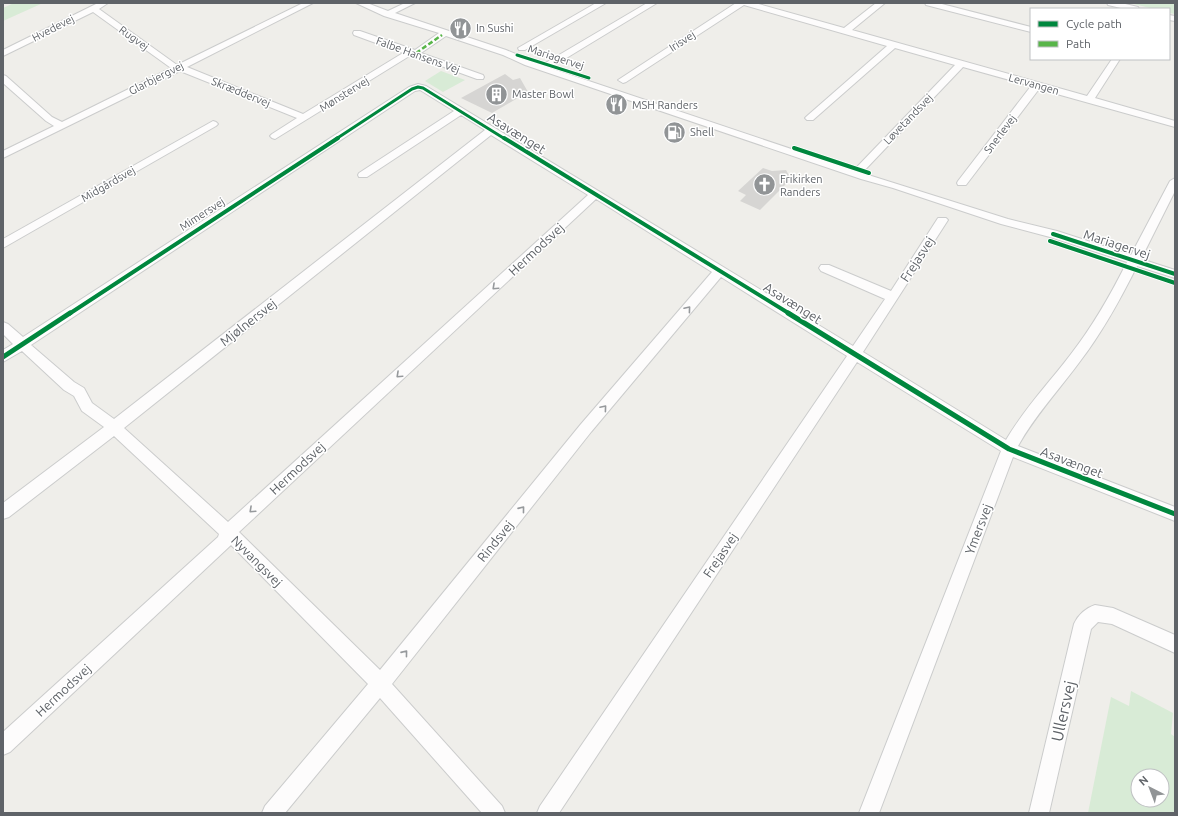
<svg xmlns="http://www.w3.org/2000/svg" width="1178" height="816" font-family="Ubuntu,sans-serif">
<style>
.green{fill:#d8ebd6;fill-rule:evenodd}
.building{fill:#d6d5d3}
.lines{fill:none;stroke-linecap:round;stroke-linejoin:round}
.minor-casing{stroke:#cbcccc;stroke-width:2}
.minor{fill:#fdfcfc;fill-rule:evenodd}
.quiet{stroke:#58b549;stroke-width:2.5;stroke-dasharray:5 2.5;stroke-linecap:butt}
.cycleway-far2-casing{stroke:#fff;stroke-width:4.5}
.cycleway-far1-casing{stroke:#fff;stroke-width:6}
.cycleway-casing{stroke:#fff;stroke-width:8}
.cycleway-far2{stroke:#00873e;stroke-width:3}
.cycleway-far1{stroke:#00873e;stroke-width:4}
.cycleway{stroke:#00873e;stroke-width:5}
.oneway{stroke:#96999c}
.labels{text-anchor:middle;stroke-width:3;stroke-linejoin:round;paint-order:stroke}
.far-street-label{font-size:11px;fill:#5f6368;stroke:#fff}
.far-poi-label{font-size:11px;fill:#5f6368;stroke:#fff;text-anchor:start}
.street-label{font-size:13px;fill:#5f6368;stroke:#fff}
.near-street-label{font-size:16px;fill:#5f6368;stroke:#fff}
</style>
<rect width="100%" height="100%" fill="#efeeea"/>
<g class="green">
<path d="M14,3H43L3,21V8Z"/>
<path d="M1130,3H1175V14L1169,13V9H1154Z"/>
<path d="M441,71L465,80L443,92L425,81Z"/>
<path d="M1131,691L1173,713L1171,734L1175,737V813H1088L1111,697L1129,706ZM1138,776H1162V800H1138Z"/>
</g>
<g class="building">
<path d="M505,74L513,80L520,78L528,92L492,113L461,98Z"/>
<path d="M763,168L772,171L786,170L791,179L760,210L740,201L746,195L738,191Z"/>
</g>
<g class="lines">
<defs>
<g id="minor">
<path d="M98,3H108L99,9L177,65L303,3H313L187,67L303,114L403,53L354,35L353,33L354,31H360L415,50L439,33L384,16L356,3H367L388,11L405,3H415L395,13L506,50L542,65L647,3H657L550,68L854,170L955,65L895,48L813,120H807L805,118L807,116L887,46L744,5L626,82L623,83L618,80L736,3H755L844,28L876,3H885L852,30L1087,96L1112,59H1120L1095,98L1175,121V127L1039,89L966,185H958L957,183L958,181L1031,86L963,67L862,173L1008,219L1057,231L1131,255L1170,181L1175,178V191L1141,259L1175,270V278L1137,266C1121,298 1103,331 1081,360C1060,389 1035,415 1018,446L1175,507V521L1013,457L879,813H859L1001,451L857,362L559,813H537L540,806L847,356L721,277L591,432L392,684L502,806L505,813H482L380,698L285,813H262L265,806L368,684L231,545L10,752L3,755V732L218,537L219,534L114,436L9,517L3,519V503L104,427L82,411L74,396L64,390L22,351L3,362V350L13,344L3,334V322L8,324L23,337L409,87L418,84L426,86L853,346L885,299L821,271L819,268L821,265H829L891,291L938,218H946L948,220L863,352L1006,440C1024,409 1049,383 1071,354C1093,326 1111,294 1127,262L1050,237L1001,224L893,188L861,179L525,65L503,55L446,36L421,53L483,75L484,77L483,79H477L411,55L275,139L272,138L270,136L272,134L297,118L180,71L3,158V151L54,126L46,121L3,83V75L6,76L52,117L62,122L171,68L93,12L3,56V50ZM420,90L454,111L359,173L358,175L359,177H367L461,115L485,130L114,419L92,403L84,388L74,382L31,345L415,91ZM491,135L588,195L228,522L124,428ZM596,199L712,272L581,424L380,670L239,532Z"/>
<path d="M596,3H606L525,50H519L518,48Z"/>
<path d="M925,3H938L1031,27V32L926,5Z"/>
<path d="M1107,3H1121L1138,7L1139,9H1125L1108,5Z"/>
<path d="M1169,15L1175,16V21L1169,20Z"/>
<path d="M213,121L216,122L218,124L216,126L3,248V239Z"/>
<path d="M1095,605L1113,608L1175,635V653L1112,624L1098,622L1091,629L1049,813H1029L1074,624C1078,615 1086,608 1095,605Z"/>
</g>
</defs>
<use href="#minor" class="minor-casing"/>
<use href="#minor" class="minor"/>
<path class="quiet" d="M416,53L442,35"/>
<defs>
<g id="cycleway-far2">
<path d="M517,55L589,78"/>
<path d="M336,139L412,89L418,87L423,88L505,139"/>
</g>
<g id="cycleway-far1">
<path d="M504,138L790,314"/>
<path d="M794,148L869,173"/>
<path d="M1053,234L1175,274"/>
<path d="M1050,241L1175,283"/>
<path d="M69,314L338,138"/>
</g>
<g id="cycleway">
<path d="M788,313L1009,449L1175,514"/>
<path d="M3,357L70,313"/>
</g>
</defs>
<use href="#cycleway-far2" class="cycleway-far2-casing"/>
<use href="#cycleway-far1" class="cycleway-far1-casing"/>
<use href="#cycleway" class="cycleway-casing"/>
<use href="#cycleway-far2" class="cycleway-far2"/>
<use href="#cycleway-far1" class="cycleway-far1"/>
<use href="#cycleway" class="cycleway"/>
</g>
<defs><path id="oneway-chevron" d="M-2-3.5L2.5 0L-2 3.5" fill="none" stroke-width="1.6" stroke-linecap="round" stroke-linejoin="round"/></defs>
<g class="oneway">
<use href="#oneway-chevron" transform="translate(495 287) rotate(137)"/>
<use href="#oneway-chevron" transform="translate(688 309) rotate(-50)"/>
<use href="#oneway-chevron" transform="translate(399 375) rotate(137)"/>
<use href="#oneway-chevron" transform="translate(604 408) rotate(-50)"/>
<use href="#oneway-chevron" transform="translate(522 509) rotate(-51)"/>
<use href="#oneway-chevron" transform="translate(252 510) rotate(137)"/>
<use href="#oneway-chevron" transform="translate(405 653) rotate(-51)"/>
</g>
<defs>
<symbol id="restaurant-disc" viewBox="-11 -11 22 22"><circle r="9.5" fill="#919496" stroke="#fff"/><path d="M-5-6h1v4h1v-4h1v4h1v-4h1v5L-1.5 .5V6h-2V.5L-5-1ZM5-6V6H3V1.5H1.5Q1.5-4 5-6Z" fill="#fff"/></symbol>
<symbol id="building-disc" viewBox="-11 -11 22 22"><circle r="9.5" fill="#919496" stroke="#fff"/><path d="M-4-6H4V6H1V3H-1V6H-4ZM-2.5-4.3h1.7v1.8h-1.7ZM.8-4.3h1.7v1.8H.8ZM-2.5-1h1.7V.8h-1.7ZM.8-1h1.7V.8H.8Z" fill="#fff"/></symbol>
<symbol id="fuel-disc" viewBox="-11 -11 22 22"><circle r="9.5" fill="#919496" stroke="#fff"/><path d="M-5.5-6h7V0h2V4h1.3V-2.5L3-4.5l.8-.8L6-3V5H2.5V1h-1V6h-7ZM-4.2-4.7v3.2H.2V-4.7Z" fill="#fff"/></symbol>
<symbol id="church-disc" viewBox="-11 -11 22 22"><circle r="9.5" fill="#919496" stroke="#fff"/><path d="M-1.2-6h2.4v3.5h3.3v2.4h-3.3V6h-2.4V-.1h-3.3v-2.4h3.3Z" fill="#fff"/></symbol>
</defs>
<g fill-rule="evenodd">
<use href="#restaurant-disc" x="448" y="16" width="25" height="25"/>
<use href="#building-disc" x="484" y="82" width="25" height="25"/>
<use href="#restaurant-disc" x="604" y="92" width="25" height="25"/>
<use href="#fuel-disc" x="662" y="120" width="25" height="25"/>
<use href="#church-disc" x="752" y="172" width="25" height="25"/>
</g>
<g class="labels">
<g class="far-street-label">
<text transform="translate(53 28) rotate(-27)" y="4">Hvedevej</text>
<text transform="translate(134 38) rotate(36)" y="4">Rugvej</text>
<text transform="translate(682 41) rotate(-33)" y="4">Irisvej</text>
<text transform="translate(418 55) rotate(20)" y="4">Falbe Hansens Vej</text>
<text transform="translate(556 57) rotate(18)" y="4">Mariagervej</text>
<text transform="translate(156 78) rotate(-27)" y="4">Glarbjergvej</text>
<text transform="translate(1034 84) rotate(16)" y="4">Lervangen</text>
<text transform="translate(241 92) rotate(22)" y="4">Skræddervej</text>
<text transform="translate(344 94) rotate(-32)" y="4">Mønstervej</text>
<text transform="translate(908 119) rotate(-46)" y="4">Løvetandsvej</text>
<text transform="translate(1000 134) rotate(-53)" y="4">Snerlevej</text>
<text transform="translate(108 184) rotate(-30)" y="4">Midgårdsvej</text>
<text transform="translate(202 214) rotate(-33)" y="4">Mimersvej</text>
</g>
<g class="far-poi-label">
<text x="476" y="32">In Sushi</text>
<text x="512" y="98">Master Bowl</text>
<text x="632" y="109">MSH Randers</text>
<text x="690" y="136">Shell</text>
<text x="780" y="183">Frikirken<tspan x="780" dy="13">Randers</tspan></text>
</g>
<g class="street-label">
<text transform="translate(517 133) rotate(32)" y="5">Asavænget</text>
<text transform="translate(1117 244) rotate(18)" y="5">Mariagervej</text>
<text transform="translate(536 249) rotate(-43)" y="5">Hermodsvej</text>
<text transform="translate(917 259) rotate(-57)" y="5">Frejasvej</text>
<text transform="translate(793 303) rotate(32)" y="5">Asavænget</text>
<text transform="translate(248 322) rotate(-38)" y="5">Mjølnersvej</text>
<text transform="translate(1072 462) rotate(21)" y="5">Asavænget</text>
<text transform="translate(297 468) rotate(-43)" y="5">Hermodsvej</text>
<text transform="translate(978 529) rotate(-69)" y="5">Ymersvej</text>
<text transform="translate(495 541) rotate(-51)" y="5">Rindsvej</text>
<text transform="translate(720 555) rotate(-56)" y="5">Frejasvej</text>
<text transform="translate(257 561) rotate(45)" y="5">Nyvangsvej</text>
<text transform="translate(63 690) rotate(-43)" y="5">Hermodsvej</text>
</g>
<g class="near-street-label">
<text transform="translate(1063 711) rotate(-77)" y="6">Ullersvej</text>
</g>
</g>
<rect width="1178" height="816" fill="none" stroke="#5f6368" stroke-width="8"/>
<rect x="1030" y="8" width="140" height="52" fill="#ffffff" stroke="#bfc1c3"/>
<rect x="1038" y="21" width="20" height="6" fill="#00873e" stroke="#bfc1c3"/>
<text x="1066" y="28" font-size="12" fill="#5f6368">Cycle path</text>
<rect x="1038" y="41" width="20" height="6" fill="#58b549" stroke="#bfc1c3"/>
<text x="1066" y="48" font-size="12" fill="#5f6368">Path</text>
<g transform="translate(1150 788) rotate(318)"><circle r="19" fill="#ffffff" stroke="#bfc1c3"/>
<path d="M0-3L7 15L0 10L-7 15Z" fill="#919496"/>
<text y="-6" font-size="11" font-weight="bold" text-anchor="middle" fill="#5f6368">N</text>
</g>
</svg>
